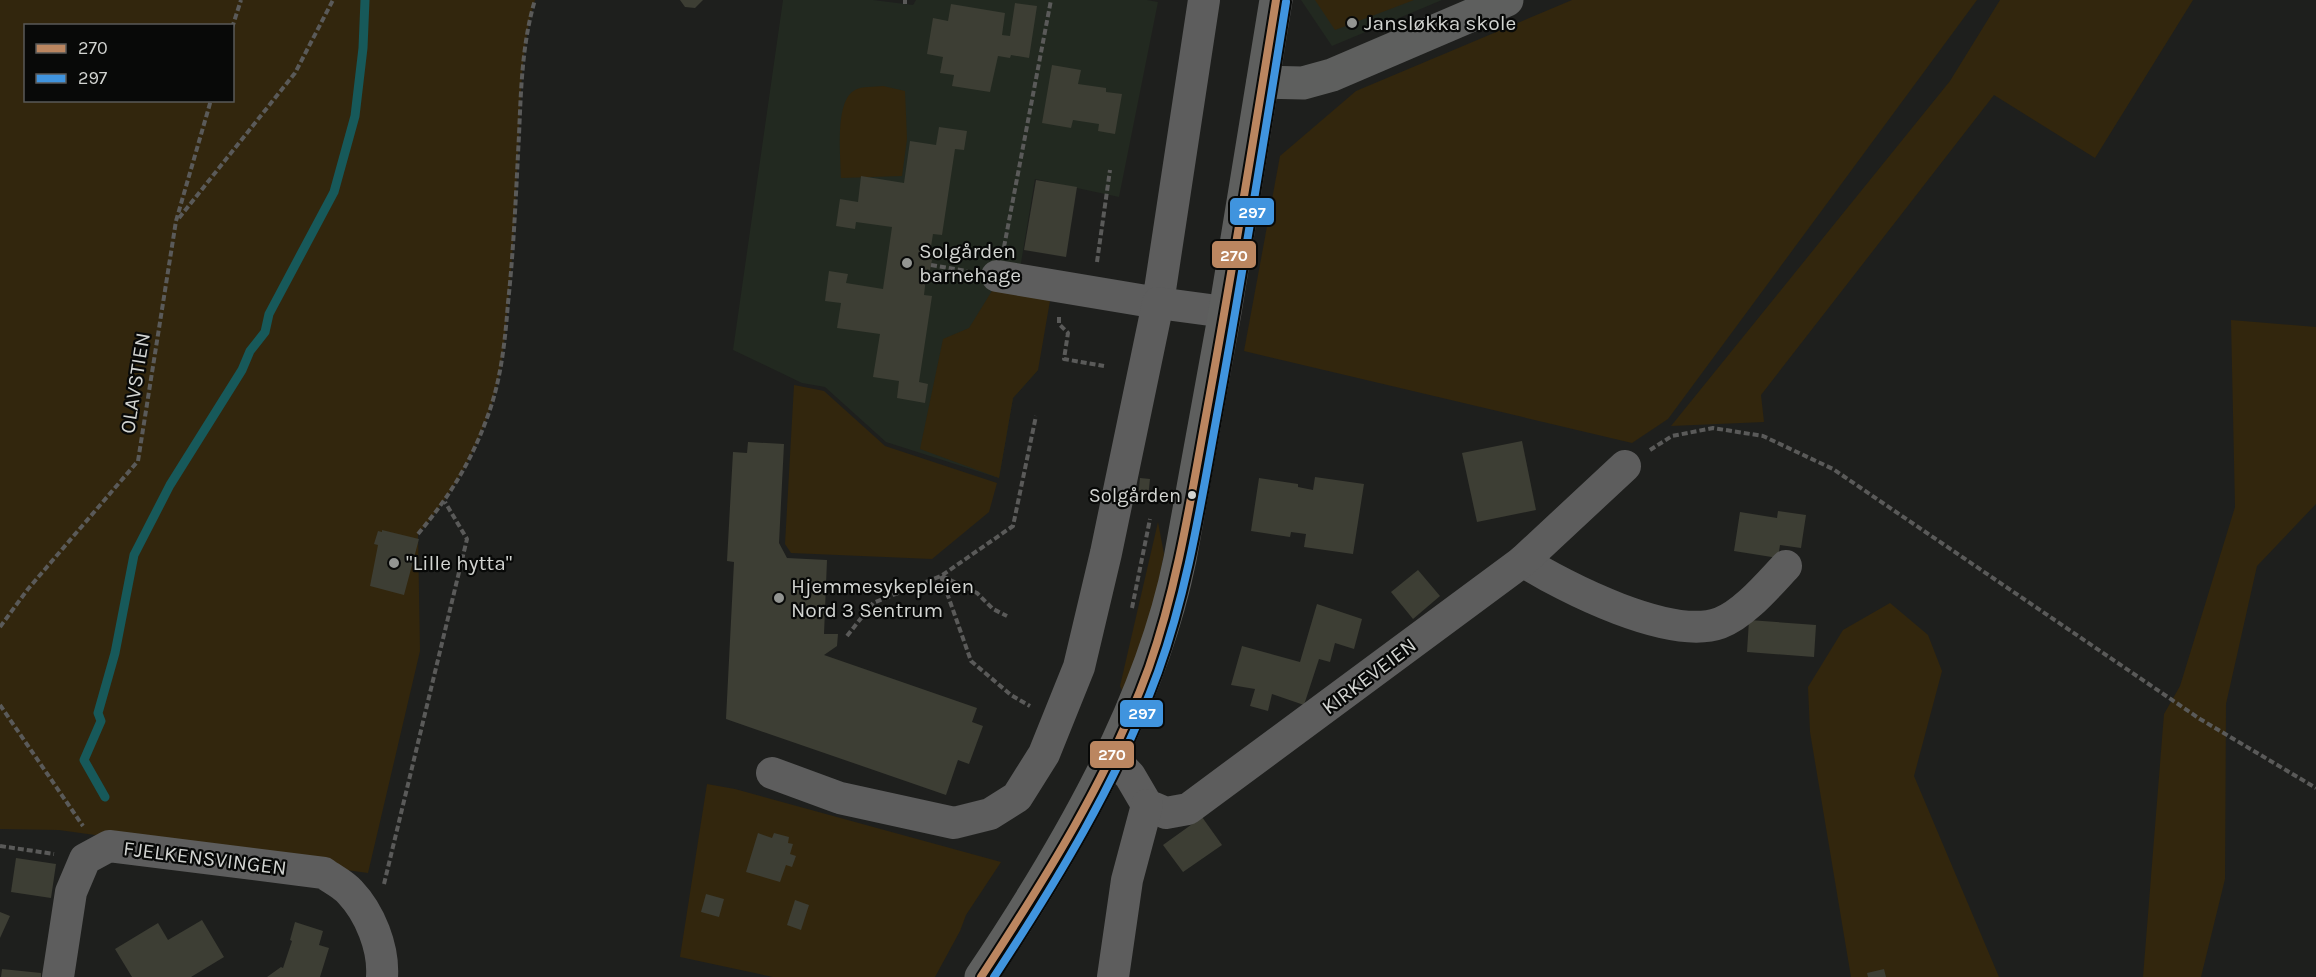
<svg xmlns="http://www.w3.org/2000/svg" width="2316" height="977" font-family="Karla,sans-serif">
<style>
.built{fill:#222920}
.green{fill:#32260d;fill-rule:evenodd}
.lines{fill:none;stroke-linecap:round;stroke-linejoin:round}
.stream{stroke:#17595a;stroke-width:9}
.building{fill:#3d3e34}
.path{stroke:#5a5a59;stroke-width:4;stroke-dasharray:6 3;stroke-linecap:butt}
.minor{stroke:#5d5d5d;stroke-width:32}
.major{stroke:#5e5f5e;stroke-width:33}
.bus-1-casing{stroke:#080908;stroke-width:12}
.bus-2-casing{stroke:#080908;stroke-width:12}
.bus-1{stroke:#bb8660;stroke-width:8}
.bus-2{stroke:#4094de;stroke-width:8}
.poi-dot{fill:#939592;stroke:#080908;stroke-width:2}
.bus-dot{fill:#d2d4d1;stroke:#080908;stroke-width:2}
.labels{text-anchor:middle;stroke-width:4.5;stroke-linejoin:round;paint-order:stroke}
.bus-label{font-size:20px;fill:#d2d4d1;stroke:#080908;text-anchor:end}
.poi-label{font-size:21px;fill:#d2d4d1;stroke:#080908;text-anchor:start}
.street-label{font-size:21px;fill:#d2d4d1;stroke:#080908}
.line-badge{stroke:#080908;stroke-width:2}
.badge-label{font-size:16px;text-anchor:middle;font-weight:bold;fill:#fff}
</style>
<rect width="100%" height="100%" fill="#1e1f1d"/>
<g class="built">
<path d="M783,0H873L913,5L916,0H1147L1158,2L1119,197L1035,179L1020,269L1038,370L1013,398L999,478L886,442L825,387L802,383L733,350Z"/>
<path d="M1301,0H1442L1332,46Z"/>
</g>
<g class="green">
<path d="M0,0H535C522,43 521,90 519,135C516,191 514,247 508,303C505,342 501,381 487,418C470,464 449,497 418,534L420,651L368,873L59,830L0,829ZM26,26H232V100H26Z"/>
<path d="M1315,0H1414L1335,30Z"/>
<path d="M1572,0H1977L1668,419L1632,443L1244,351L1280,156L1356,91Z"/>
<path d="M2000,0H2193L2095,158L1994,95L1761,395L1764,422L1671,426L1950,81Z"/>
<path d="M883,86L905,91L907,139L902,176L841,178C841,157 834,101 855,90C862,86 875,87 883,86Z"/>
<path d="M995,286L1051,295L1038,370L1013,398L999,478L920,449L943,339L969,328Z"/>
<path d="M2231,320L2316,327V504L2257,566L2226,704L2225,879L2201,977H2143L2164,714L2180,686L2235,507Z"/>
<path d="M794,385L824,391L885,446L997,483L989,512L932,559L791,553L785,544Z"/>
<path d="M1158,522L1164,554L1154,604L1123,693L1120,686Z"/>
<path d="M1890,603L1928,635L1942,671L1914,776L1999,977H1851L1810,732L1808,687L1843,630Z"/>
<path d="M707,784L735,789L1001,862L966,915L960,931L935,977H773L680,957Z"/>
</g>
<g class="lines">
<path class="stream" d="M105,797L84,760L101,721L98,713L115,653L134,555L170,485L242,370L250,351L265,332L269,314L334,192L355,116L363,48L365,0"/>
</g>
<g class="building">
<path d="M680,0H703L695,8L685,7Z"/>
<path d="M1015,3L1037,6L1029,58L1011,55L1010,58L998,56L990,92L952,86L954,75L940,73L943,57L927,54L933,18L948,21L951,4L1005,13L1002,35L1010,36Z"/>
<path d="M1052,65L1081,70L1078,84L1106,88V92L1122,94L1115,134L1098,131L1099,124L1073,120L1071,128L1042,123Z"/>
<path d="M939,127L967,131L964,150L955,149L942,235L933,234L929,259L932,260L930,270L927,269L924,295L932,296L919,382L928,384L925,403L897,398L899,381L873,377L880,334L837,328L841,303L825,301L829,271L848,274L846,283L883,289L892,227L856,222L855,229L836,226L840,199L858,202L861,176L904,183L910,141L936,145Z"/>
<path d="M1036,180L1077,187L1066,257L1024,250Z"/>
<path d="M1522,441L1536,510L1477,522L1462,453Z"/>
<path d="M748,442L784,444L779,543L787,558L827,560L824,634H838L837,646L824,655L977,708L972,722L983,726L969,764L958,760L946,795L726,719L734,562L727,561L733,452L747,453Z"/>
<path d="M1315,477L1364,484L1353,554L1304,547L1306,534L1291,532L1290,537L1251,531L1259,478L1298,484V487L1313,490Z"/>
<path d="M1140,478L1150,479L1148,498L1138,497Z"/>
<path d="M1778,511L1806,515L1801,548L1780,545L1778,558L1734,551L1740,512L1777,518Z"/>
<path d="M382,530L419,539L404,595L370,586L378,545L374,544L378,531L382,532Z"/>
<path d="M1418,570L1440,596L1413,619L1391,592Z"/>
<path d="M1317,604L1362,619L1354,649L1335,643L1330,662L1319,659L1304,705L1272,694L1268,711L1250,706L1255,689L1231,685L1242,646L1300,662Z"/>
<path d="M1749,620L1816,625L1814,657L1747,652Z"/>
<path d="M1202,817L1222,845L1183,872L1163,845Z"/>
<path d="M758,833L772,838L774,833L789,837L788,843L793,844L790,854L796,856L792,867L786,865L780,882L746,872Z"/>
<path d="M16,858L56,864L51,898L11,892Z"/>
<path d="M706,894L724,899L719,917L701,912Z"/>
<path d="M795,900L809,905L801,930L787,925Z"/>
<path d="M0,912L10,916L0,938Z"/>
<path d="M202,920L224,957L191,977H132L115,949L158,923L168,940Z"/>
<path d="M295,922L323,931L319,945L329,948L320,977H267L281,967L283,968L292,941L290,940Z"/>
<path d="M2,969L41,973V977H1Z"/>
<path d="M1884,969L1886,977H1868L1867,973Z"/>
</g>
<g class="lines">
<g class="path">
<path d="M905,4V0"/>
<path d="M232,28L241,0"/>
<path d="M179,218L295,73L333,0"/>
<path d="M1004,247L1051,0"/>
<path d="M1097,262L1110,170"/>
<path d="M931,265L967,271"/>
<path d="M1059,317V324L1068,333L1064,359L1104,366"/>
<path d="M1650,450L1672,436L1713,428L1763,436L1833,469L2200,719L2316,788"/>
<path d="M418,534C449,497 470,464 487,418C501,381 505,342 508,303C514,247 516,191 519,135C521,90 522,43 535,0"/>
<path d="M941,576L971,661L1011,695L1030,706"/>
<path d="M942,576L977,593L993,609L1007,616"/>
<path d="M1132,608L1150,519"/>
<path d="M0,627L28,589L138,461L176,221L211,100"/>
<path d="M847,636L873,603L941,576L1013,526L1036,416"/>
<path d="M0,705L83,826"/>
<path d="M0,846L54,854"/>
<path d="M384,884L467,539L445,502"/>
</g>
<g class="minor">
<path d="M997,276L1158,303L1204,0"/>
<path d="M1523,561C1565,588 1671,641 1720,623C1744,614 1769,584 1786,566"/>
<path d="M1110,755L1130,776L1147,805L1166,813L1188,809L1523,561L1625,466"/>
<path d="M772,773L840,798L954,823L990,814L1017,797L1044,754L1079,667L1106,553L1158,303L1225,312"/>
<path d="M58,977L71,892L85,859L109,846L324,873C332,879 343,884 350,892C370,913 384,948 382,977"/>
<path d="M1113,977L1127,880L1147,805"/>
</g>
<g class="major">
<path d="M1263,82L1303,83L1332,75L1507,0"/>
<path d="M981,977C1064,853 1150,707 1180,559L1225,312L1276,0"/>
</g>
<defs>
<path id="bus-1" d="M981,977C1045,879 1109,778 1149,667C1178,584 1191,497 1207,410C1232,273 1254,137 1276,0"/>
<path id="bus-2" d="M994,977C1057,881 1118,781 1158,672C1188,589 1201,502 1217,415C1242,278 1264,140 1286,2"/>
</defs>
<use href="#bus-1" class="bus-1-casing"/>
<use href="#bus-2" class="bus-2-casing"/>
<use href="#bus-1" class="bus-1"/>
<use href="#bus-2" class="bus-2"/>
</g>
<g class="poi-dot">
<circle cx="1352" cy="23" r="6"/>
<circle cx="907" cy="263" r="6"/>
<circle cx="394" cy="563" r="6"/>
<circle cx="779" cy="598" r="6"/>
</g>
<circle class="bus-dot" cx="1192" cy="495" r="5"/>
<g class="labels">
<g class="bus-label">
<text x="1181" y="502">Solgården</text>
</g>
<g class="poi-label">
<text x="1364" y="30">Jansløkka skole</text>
<text x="919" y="258">Solgården<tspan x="919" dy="24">barnehage</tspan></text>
<text x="406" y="570">"Lille hytta"</text>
<text x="791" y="593">Hjemmesykepleien<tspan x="791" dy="24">Nord 3 Sentrum</tspan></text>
</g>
<g class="street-label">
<text transform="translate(135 383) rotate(-81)" y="7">OLAVSTIEN</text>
<text transform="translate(1369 676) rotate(-37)" y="7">KIRKEVEIEN</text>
<text transform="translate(205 858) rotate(7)" y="7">FJELKENSVINGEN</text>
</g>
</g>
<g class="line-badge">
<rect x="1229" y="197" width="46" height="29" rx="6" fill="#4094de"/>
<rect x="1211" y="240" width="46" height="29" rx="6" fill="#bb8660"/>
<rect x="1119" y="699" width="45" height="29" rx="6" fill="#4094de"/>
<rect x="1089" y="740" width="46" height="29" rx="6" fill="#bb8660"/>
</g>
<g class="badge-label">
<text x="1252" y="218">297</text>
<text x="1234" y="261">270</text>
<text x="1142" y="719">297</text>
<text x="1112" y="760">270</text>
</g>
<rect x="24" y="24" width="210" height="78" fill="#080908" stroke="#595a58" stroke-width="1.5"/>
<rect x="36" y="44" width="30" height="9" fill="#bb8660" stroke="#595a58" stroke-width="1.5"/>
<text x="78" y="54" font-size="18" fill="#d2d4d1">270</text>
<rect x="36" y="74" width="30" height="9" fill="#4094de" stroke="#595a58" stroke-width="1.5"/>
<text x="78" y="84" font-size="18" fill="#d2d4d1">297</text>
</svg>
